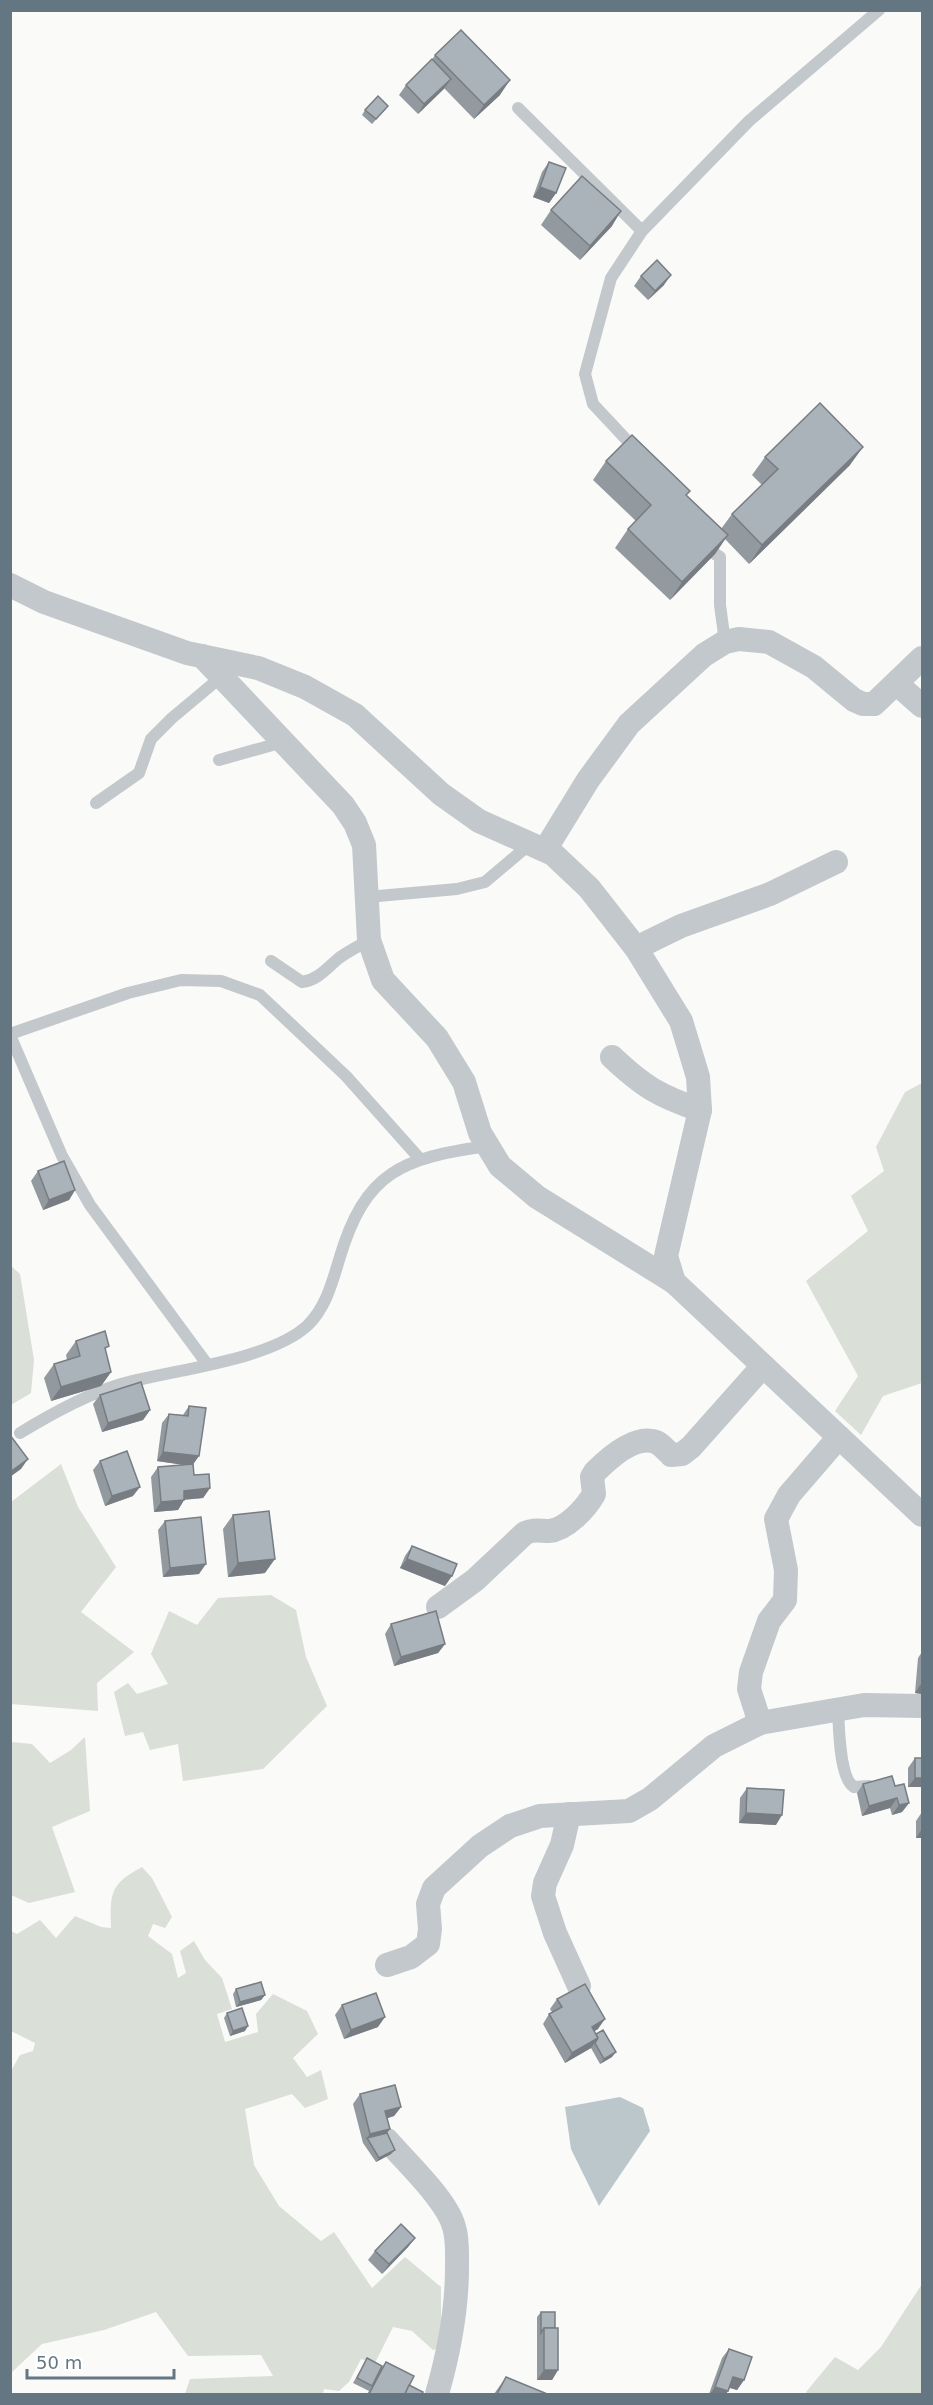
<svg xmlns="http://www.w3.org/2000/svg" width="933" height="2405" font-family="'DejaVu Sans',sans-serif">
<style>
.green{fill:#dadfd7}
.water{fill:#bbc7cb}
.lines{fill:none;stroke-linecap:round;stroke-linejoin:round}
.lane{stroke:#c3c8cc;stroke-width:12}
.street{stroke:#c3c8cc;stroke-width:24}
.wall{fill:#929a9f}
.shaded-wall{fill:#777d82}
.building{fill:#aab3b9;stroke:#777d82;stroke-width:1.5}
</style>
<rect width="100%" height="100%" fill="#fafaf8"/>
<g class="green">
<path d="M922,1083V1383L883,1396L861,1435L835,1411L858,1376L806,1281L868,1231L851,1196L884,1171L876,1147L905,1092Z"/>
<path d="M10,1265L20,1274L34,1360L31,1393L11,1405Z"/>
<path d="M61,1464L78,1507L116,1567L81,1612L134,1652L97,1683L98,1711L11,1704V1502Z"/>
<path d="M271,1595L296,1610L306,1657L327,1706L263,1769L183,1781L178,1744L150,1750L143,1732L125,1736L114,1692L128,1683L137,1694L168,1684L151,1654L169,1611L197,1625L218,1598Z"/>
<path d="M85,1737L90,1811L52,1827L75,1892L29,1903L11,1895V1742L32,1744L50,1763L71,1750Z"/>
<path d="M142,1867L152,1878L172,1917L165,1928L153,1924L148,1936L172,1954L178,1978L186,1973L180,1951L194,1941L205,1960L222,1978L232,2009L217,2014L225,2042L258,2032L256,2014L273,1994L307,2011L318,2034L293,2058L307,2077L321,2070L328,2099L305,2108L292,2094L245,2109L254,2165L279,2206L321,2241L334,2232L372,2288L405,2257L441,2287V2348L433,2350L412,2331L393,2327L375,2363L361,2359L349,2382L339,2391L324,2389L323,2394H185L190,2379L273,2376L261,2355L188,2356L156,2312L104,2330L42,2344L11,2373V2071L20,2055L33,2051L35,2043L11,2031V1931L17,1934L40,1920L56,1938L75,1916L101,1927L111,1928C110,1893 110,1884 142,1867Z"/>
<path d="M922,2284V2394H807L806,2392L835,2357L858,2370L881,2347Z"/>
</g>
<path class="water" d="M620,2097L643,2108L650,2131L599,2206L571,2149L565,2107Z"/>
<g class="lines">
<g class="lane">
<path d="M518,108L642,231"/>
<path d="M637,451L593,404L585,374L611,278L642,231L749,121L879,10"/>
<path d="M709,541L715,554L720,557V605L725,642"/>
<path d="M219,760L283,742"/>
<path d="M96,803L139,773L151,739L172,718L221,677"/>
<path d="M367,897L457,889L485,882L530,844"/>
<path d="M271,961L302,982C318,980 327,968 339,958C349,951 359,946 369,940"/>
<path d="M10,1034L128,993L181,980L221,981L260,995L346,1076L420,1159"/>
<path d="M10,1035L62,1156L90,1205L207,1364"/>
<path d="M20,1433C51,1414 83,1396 118,1385C169,1370 270,1361 308,1325C326,1307 332,1283 339,1260C365,1171 402,1158 488,1146"/>
<path d="M838,1709C839,1726 839,1778 854,1787L869,1786"/>
</g>
<g class="street">
<path d="M10,585L44,602L187,653L258,668L305,687L355,715L441,794L479,821L553,854L589,888L636,948L681,1021L698,1077L700,1110L666,1256L674,1282L922,1515"/>
<path d="M202,656L343,805L355,823L364,845L369,940L383,980L437,1038L464,1082L480,1133L500,1166L537,1197L674,1282"/>
<path d="M897,684L922,706"/>
<path d="M545,850L588,780L629,724L704,655L725,642L739,639L769,642L814,667L854,700L863,704H874L922,658"/>
<path d="M636,948L681,926L770,894L836,862"/>
<path d="M612,1057C644,1087 659,1096 700,1110"/>
<path d="M438,1607L475,1580L525,1533C533,1529 540,1531 549,1531C566,1530 586,1508 594,1494L592,1477L595,1472C608,1459 632,1437 652,1441C660,1442 666,1450 671,1455L682,1454L691,1447L763,1366"/>
<path d="M760,1723L749,1689L751,1672L769,1621L785,1600L786,1570L776,1519L789,1495L839,1437"/>
<path d="M569,1814L562,1845L545,1883L543,1896L555,1933L579,1986"/>
<path d="M387,1965L411,1957L428,1944L430,1929L428,1904L434,1888L480,1846L510,1826L540,1816L629,1811L650,1799L714,1746L760,1723L864,1705L922,1706"/>
<path d="M387,2140C405,2161 447,2200 454,2227C458,2239 457,2255 457,2268C457,2312 449,2352 437,2394"/>
</g>
</g>
<g class="wall">
<path d="M435,55L500,95L474,119L444,88L418,114L399,95L406,85L432,60Z"/>
<path d="M365,110H385L372,124L362,115Z"/>
<path d="M549,162L556,193L549,203L533,197L542,172Z"/>
<path d="M551,210L612,226L580,260L541,225Z"/>
<path d="M641,276L664,285L648,300L634,286Z"/>
<path d="M765,457L850,465L749,564L725,539L715,554L670,600L615,548L628,529L636,521L593,480L606,461L687,496L721,529L732,514L762,485L752,475Z"/>
<path d="M38,1171L75,1190L69,1200L43,1210L31,1181Z"/>
<path d="M76,1341L106,1352L111,1372L101,1386L51,1401L44,1378L54,1364L67,1360L66,1355Z"/>
<path d="M100,1395L150,1410L143,1420L102,1432L93,1404Z"/>
<path d="M189,1406L194,1475L210,1488L203,1498L184,1500L178,1510L154,1512L151,1477L158,1467L184,1465L157,1461L162,1423L169,1414L183,1415Z"/>
<path d="M100,1461L133,1496L105,1506L93,1470Z"/>
<path d="M233,1515L265,1573L228,1577L223,1529Z"/>
<path d="M165,1521L199,1574L163,1577L158,1530Z"/>
<path d="M412,1546L445,1586L400,1568L405,1556Z"/>
<path d="M391,1624L445,1644L438,1653L394,1666L385,1634Z"/>
<path d="M922,1652V1694L915,1693L918,1658Z"/>
<path d="M915,1758L922,1787H908V1768Z"/>
<path d="M863,1784L895,1786L909,1803L902,1812L892,1815L890,1808L862,1816L857,1793Z"/>
<path d="M747,1788L776,1825L739,1823L740,1798Z"/>
<path d="M922,1812V1838H916V1821Z"/>
<path d="M236,1989L265,1995L261,2000L236,2007L233,1994Z"/>
<path d="M557,1999L598,2029L594,2031L612,2057L600,2064L591,2048L565,2063L543,2024L549,2014L552,2012L550,2009Z"/>
<path d="M342,2005L378,2027L344,2039L335,2015Z"/>
<path d="M227,2013L245,2031L230,2036L224,2018Z"/>
<path d="M360,2094L401,2107L394,2116L387,2118V2133L391,2154L376,2162L363,2143L353,2104Z"/>
<path d="M415,2238L408,2247L382,2274L368,2260L375,2251Z"/>
<path d="M541,2312L558,2370L552,2380H537V2317Z"/>
<path d="M729,2349L744,2380L737,2390L730,2388L726,2394H709L722,2358Z"/>
<path d="M367,2358L382,2367L386,2362L409,2385L422,2394H367L369,2391L353,2383Z"/>
<path d="M506,2377L544,2394H494Z"/>
</g>
<g class="shaded-wall">
<path d="M451,79L444,89L418,114L424,104Z"/>
<path d="M510,80L500,95L474,119L484,105Z"/>
<path d="M540,187L556,193L549,203L533,197Z"/>
<path d="M621,211L612,226L580,260L590,246Z"/>
<path d="M671,275L664,285L648,300L655,291Z"/>
<path d="M863,447L850,465L749,564L762,545Z"/>
<path d="M728,535L715,554L670,600L682,582Z"/>
<path d="M75,1190L69,1200L43,1210L49,1200Z"/>
<path d="M111,1372L101,1386L51,1401L61,1387Z"/>
<path d="M150,1410L143,1420L102,1432L108,1423Z"/>
<path d="M163,1452L199,1456L192,1466L157,1461Z"/>
<path d="M28,1459L21,1469L10,1477V1472Z"/>
<path d="M140,1487L133,1496L105,1506L112,1496Z"/>
<path d="M210,1488L203,1498L177,1500L184,1491Z"/>
<path d="M184,1500L178,1510L154,1512L161,1502Z"/>
<path d="M275,1559L265,1573L228,1577L238,1563Z"/>
<path d="M407,1559L452,1576L445,1586L400,1568Z"/>
<path d="M206,1564L199,1574L163,1577L170,1568Z"/>
<path d="M445,1644L438,1653L394,1666L401,1657Z"/>
<path d="M921,1684H922V1694L915,1693Z"/>
<path d="M915,1778H922V1787H908Z"/>
<path d="M897,1798L890,1808L862,1816L869,1806Z"/>
<path d="M909,1803L902,1812L892,1815L899,1805Z"/>
<path d="M746,1813L782,1815L776,1825L739,1823Z"/>
<path d="M922,1829V1838H916Z"/>
<path d="M265,1995L261,2000L236,2007L240,2002Z"/>
<path d="M385,2017L378,2027L344,2039L351,2030Z"/>
<path d="M605,2019L598,2029L585,2037L592,2027Z"/>
<path d="M248,2026L245,2031L230,2036L233,2031Z"/>
<path d="M598,2038L591,2048L565,2063L572,2053Z"/>
<path d="M616,2052L612,2057L600,2064L604,2059Z"/>
<path d="M401,2107L394,2116L379,2121L385,2111Z"/>
<path d="M390,2129L383,2138H367L370,2134Z"/>
<path d="M395,2150L391,2154L376,2162L379,2158Z"/>
<path d="M415,2238L408,2247L382,2274L389,2264Z"/>
<path d="M544,2370H558L552,2380H537Z"/>
<path d="M733,2377L744,2380L737,2390L727,2387Z"/>
<path d="M715,2387L728,2391L726,2394H710Z"/>
</g>
<g class="building">
<path d="M461,30L510,80L484,105L435,55Z"/>
<path d="M432,59L451,79L424,104L406,85Z"/>
<path d="M378,96L388,106L376,119L365,110Z"/>
<path d="M549,162L566,168L556,193L540,187Z"/>
<path d="M582,176L621,211L590,246L551,210Z"/>
<path d="M657,260L671,275L655,291L641,276Z"/>
<path d="M820,403L863,447L762,545L732,514L778,469L765,457Z"/>
<path d="M632,435L690,491L686,495L728,535L682,582L628,529L651,505L606,461Z"/>
<path d="M64,1161L75,1190L49,1200L38,1171Z"/>
<path d="M105,1331L109,1346L105,1348L111,1372L61,1387L54,1364L80,1356L76,1341Z"/>
<path d="M141,1382L150,1410L108,1423L100,1395Z"/>
<path d="M189,1406L206,1408L199,1456L163,1452L169,1414L188,1416Z"/>
<path d="M10,1435L28,1459L10,1472Z"/>
<path d="M127,1451L140,1487L112,1496L100,1461Z"/>
<path d="M193,1464L194,1475L209,1474L210,1488L184,1491V1500L161,1502L158,1467Z"/>
<path d="M269,1511L275,1559L238,1563L233,1515Z"/>
<path d="M201,1517L206,1564L170,1568L165,1521Z"/>
<path d="M412,1546L457,1564L452,1576L407,1559Z"/>
<path d="M436,1611L445,1644L401,1657L391,1624Z"/>
<rect x="915" y="1758" width="7" height="20"/>
<path d="M892,1776L895,1786L904,1784L909,1803L899,1805L897,1798L869,1806L863,1784Z"/>
<path d="M747,1788L784,1790L782,1815L746,1813Z"/>
<path d="M261,1982L265,1995L240,2002L236,1989Z"/>
<path d="M585,1984L605,2019L592,2027L598,2038L572,2053L549,2014L562,2007L557,1999Z"/>
<path d="M376,1993L385,2017L351,2030L342,2005Z"/>
<path d="M242,2008L248,2026L233,2031L227,2013Z"/>
<path d="M603,2030L616,2052L604,2059L595,2043L598,2038L596,2034Z"/>
<path d="M395,2085L401,2107L385,2111L390,2129L370,2134L360,2094Z"/>
<path d="M387,2133L395,2150L379,2158L367,2138Z"/>
<path d="M401,2224L415,2238L389,2264L375,2251Z"/>
<path d="M541,2312H555V2328H544L541,2333Z"/>
<rect x="544" y="2328" width="14" height="42"/>
<path d="M729,2349L752,2357L744,2380L733,2377L728,2391L715,2387Z"/>
<path d="M367,2358L382,2366L372,2386L357,2378Z"/>
<path d="M386,2362L414,2376L405,2394H369Z"/>
<path d="M506,2377L545,2393L544,2394H497Z"/>
<path d="M409,2385L423,2392L422,2394H405Z"/>
</g>
<rect width="933" height="2405" fill="none" stroke="#657683" stroke-width="24"/>
<path d="M27 2369v9h147v-9" fill="none" stroke="#657683" stroke-width="3"/>
<text x="36" y="2369" font-size="18" fill="#657683" stroke="#ffffff" stroke-width="4.5" paint-order="stroke">50 m</text>
</svg>
